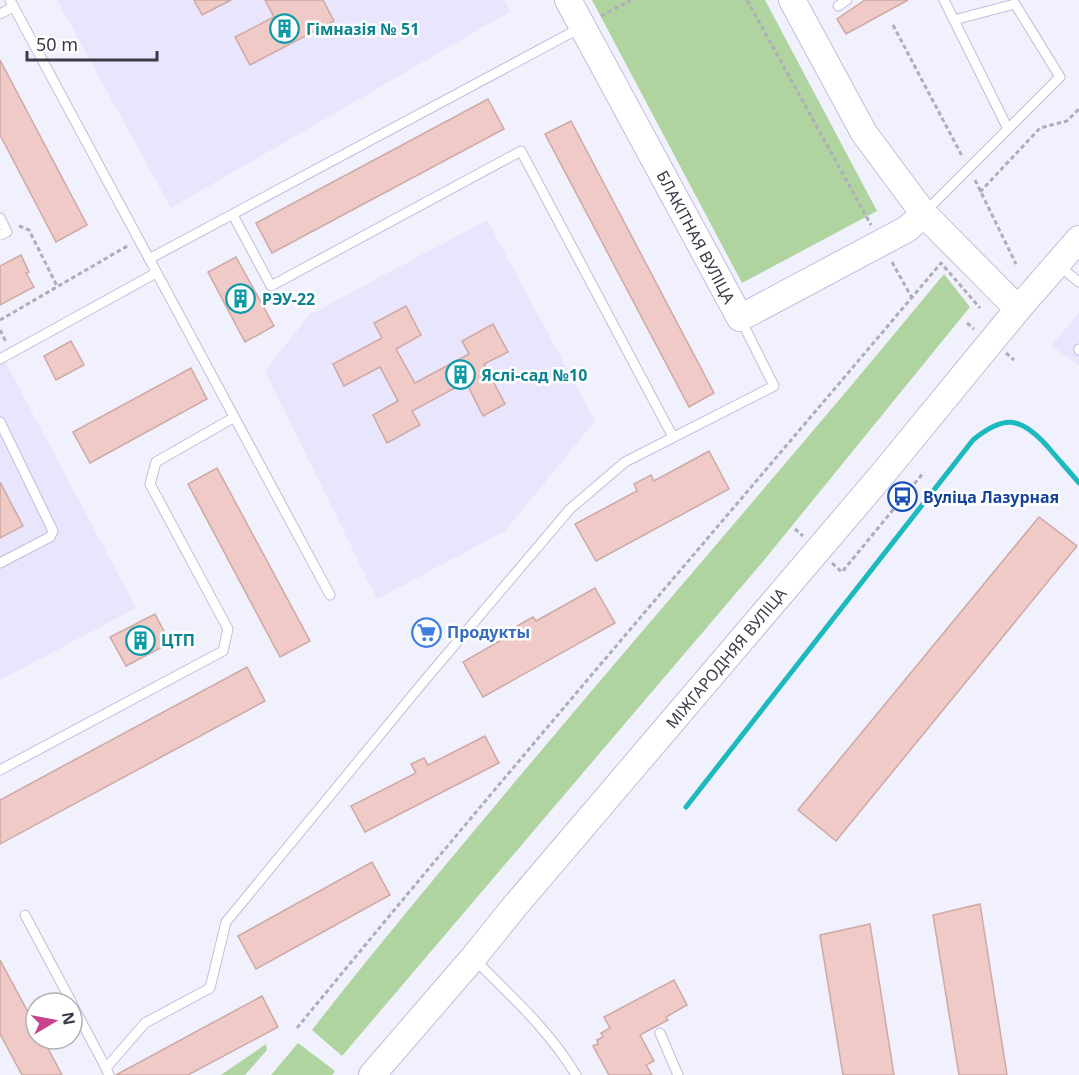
<svg xmlns="http://www.w3.org/2000/svg" width="1079" height="1075" font-family="'Noto Sans',sans-serif">
<style>
.built{fill:#e9e5fd}
.green{fill:#b0d49f}
.lines{fill:none;stroke-linecap:round;stroke-linejoin:round}
.stream{stroke:#1cbabf;stroke-width:5}
.building{fill:#f0cac6;stroke:#cda8a5;stroke-width:1.5}
.lane-casing{stroke:#c2bddc;stroke-width:11}
.secondary-casing{stroke:#c2bddc;stroke-width:28}
.path{stroke:#aeadba;stroke-width:3;stroke-dasharray:4.5 3;stroke-linecap:butt}
.lane{stroke:#fff;stroke-width:9}
.secondary{stroke:#fff;stroke-width:26}
.labels{text-anchor:middle;stroke-width:5;stroke-linejoin:round;paint-order:stroke}
.culture-label{font-size:16px;font-weight:bold;fill:#0d838f;stroke:#fff;text-anchor:start}
.street-label{font-size:16px;fill:#3c3a47;stroke:#fff}
.transit-label{font-size:16px;font-weight:bold;fill:#164399;stroke:#fff;text-anchor:start}
.shop-label{font-size:16px;font-weight:bold;fill:#366cbe;stroke:#fff;text-anchor:start}
</style>
<rect width="100%" height="100%" fill="#f1f0fd"/>
<g class="built">
<path d="M57,0H504L511,11L171,208Z"/>
<path d="M487,220L595,421L505,531L377,599L265,371L309,315Z"/>
<path d="M1079,313V365L1051,346Z"/>
<path d="M0,352L136,608L0,680Z"/>
</g>
<g class="green">
<path d="M592,0H765L877,211L742,283Z"/>
<path d="M944,274L970,307L765,559L342,1056L312,1030C379,944 449,861 519,777C660,609 804,444 944,274Z"/>
<path d="M298,1043L335,1071L332,1075H271Z"/>
<path d="M266,1044L267,1050L245,1075H221Z"/>
</g>
<g class="lines">
<path class="stream" d="M686,807L973,440C1005,414 1021,417 1048,447C1058,459 1069,471 1079,483"/>
</g>
<g class="building">
<path d="M194,0H231L202,15Z"/>
<path d="M265,0H323L334,21L250,65L235,37L274,17Z"/>
<path d="M865,0H908L846,34L837,19Z"/>
<path d="M0,60L87,225L56,242L0,135Z"/>
<path d="M488,99L504,129L272,253L256,223Z"/>
<path d="M571,121L714,393L689,407L545,134Z"/>
<path d="M21,255L29,272L26,273L34,287L0,305V266Z"/>
<path d="M236,257L274,326L245,342L208,272Z"/>
<path d="M406,306L421,335L396,349L415,383L469,354L462,341L493,324L508,352L484,364L505,404L483,416L466,382L412,411L420,425L387,443L373,415L398,401L380,367L344,386L333,364L382,338L374,323Z"/>
<path d="M71,341L84,365L56,380L44,356Z"/>
<path d="M191,368L207,399L90,463L73,432Z"/>
<path d="M709,451L729,489L596,561L575,524L637,491L634,484L651,475L654,481Z"/>
<path d="M217,468L310,641L280,657L188,484Z"/>
<path d="M0,482L23,526L0,538Z"/>
<path d="M1039,517L1077,546L836,841L798,810Z"/>
<path d="M595,588L615,623L483,697L463,662L519,630L517,626L533,617L536,621Z"/>
<path d="M155,614L170,643L126,666L110,637Z"/>
<path d="M247,667L265,701L0,844V800Z"/>
<path d="M485,736L499,763L365,832L351,806L416,773L411,764L424,758L428,765Z"/>
<path d="M372,862L390,895L256,969L238,936Z"/>
<path d="M980,904L1007,1075H959L933,915Z"/>
<path d="M870,924L894,1075H843L820,935Z"/>
<path d="M0,960L36,1027V1039H43L62,1075H22L0,1034Z"/>
<path d="M674,980L687,1005L666,1017L668,1020L640,1035L654,1061L646,1065L652,1075H609L593,1046L598,1044L597,1040L603,1037L601,1033L610,1028L604,1017Z"/>
<path d="M262,996L278,1027L188,1075H116Z"/>
</g>
<g class="lines">
<defs>
<g id="lane">
<path d="M10,0L330,595"/>
<path d="M944,0L1008,129"/>
<path d="M838,6L847,0"/>
<path d="M0,14L13,7"/>
<path d="M925,212L1060,77L1015,4L954,20"/>
<path d="M233,215L271,286L521,151L673,437"/>
<path d="M0,218L7,232L0,235"/>
<path d="M149,259L580,28"/>
<path d="M1058,265L1079,282"/>
<path d="M1079,349V350"/>
<path d="M0,359L156,273"/>
<path d="M0,422L53,531L50,537L0,563"/>
<path d="M0,770L223,651L228,629L150,484L156,462L233,418"/>
<path d="M25,915L72,1003"/>
<path d="M475,960C511,996 550,1031 576,1075"/>
<path d="M72,1004L106,1068"/>
<path d="M660,1033L678,1075"/>
<path d="M109,1075L106,1068L145,1023L210,988L226,922L425,680L570,509L625,462L774,386L741,320"/>
</g>
<g id="secondary">
<path d="M568,0L740,318L907,229L924,214"/>
<path d="M792,0L864,133L924,214L1018,309"/>
<path d="M372,1075L473,958L515,906L881,476L1018,309L1079,239"/>
</g>
</defs>
<use href="#lane" class="lane-casing"/>
<use href="#secondary" class="secondary-casing"/>
<g class="path">
<path d="M747,0L871,225"/>
<path d="M601,16L631,0"/>
<path d="M893,25L962,156"/>
<path d="M975,180L1016,264"/>
<path d="M980,192L1040,128L1067,121L1079,109"/>
<path d="M19,226L29,230L57,286"/>
<path d="M892,262L912,298"/>
<path d="M0,320L129,245"/>
<path d="M967,323L974,329"/>
<path d="M0,330L6,342"/>
<path d="M1006,353L1014,360"/>
<path d="M795,529L803,536"/>
<path d="M832,563L842,572L924,472"/>
<path d="M297,1028C508,770 726,518 941,263L980,308"/>
</g>
<use href="#lane" class="lane"/>
<use href="#secondary" class="secondary"/>
</g>
<defs>
<symbol id="building-ring" viewBox="-11 -11 22 22"><circle r="9.5" fill="#fff" stroke="#0f9aa8" stroke-width="1.5"/><path d="M-4-6H4V6H1V3H-1V6H-4ZM-2.5-4.3h1.7v1.8h-1.7ZM.8-4.3h1.7v1.8H.8ZM-2.5-1h1.7V.8h-1.7ZM.8-1h1.7V.8H.8Z" fill="#0f9aa8"/></symbol>
<symbol id="bus-ring" viewBox="-11 -11 22 22"><circle r="9.5" fill="#fff" stroke="#1a4fb4" stroke-width="1.5"/><path d="M-5-6H5V4H4V6H2V4H-2V6H-4V4H-5ZM-3.5-4V0h7V-4ZM-3.5 1.2v1.5H-2V1.2ZM2 1.2v1.5H3.5V1.2Z" fill="#1a4fb4"/></symbol>
<symbol id="supermarket-ring" viewBox="-11 -11 22 22"><circle r="9.5" fill="#fff" stroke="#3f7fe0" stroke-width="1.5"/><path d="M-6-5.5h2.5l.6 2H6L4.5 2H-2.5L-4.4-4H-6ZM-1.5 3.2a1.3 1.3 0 1 0 .1 0ZM3 3.2a1.3 1.3 0 1 0 .1 0Z" fill="#3f7fe0"/></symbol>
</defs>
<g fill-rule="evenodd">
<use href="#building-ring" x="268" y="12" width="33" height="33"/>
<use href="#building-ring" x="224" y="282" width="33" height="33"/>
<use href="#building-ring" x="444" y="358" width="33" height="33"/>
<use href="#bus-ring" x="886" y="480" width="33" height="33"/>
<use href="#supermarket-ring" x="410" y="616" width="33" height="33"/>
<use href="#building-ring" x="124" y="624" width="33" height="33"/>
</g>
<g class="labels">
<g class="culture-label">
<text x="306" y="35">Гімназія № 51</text>
<text x="262" y="305">РЭУ-22</text>
<text x="481" y="381">Яслі-сад №10</text>
<text x="161" y="646">ЦТП</text>
</g>
<g class="street-label">
<text transform="translate(696 237) rotate(62)" y="6">БЛАКІТНАЯ ВУЛІЦА</text>
<text transform="translate(726 658) rotate(-50)" y="6">МІЖГАРОДНЯЯ ВУЛІЦА</text>
</g>
<g class="transit-label">
<text x="923" y="503">Вуліца Лазурная</text>
</g>
<g class="shop-label">
<text x="447" y="638">Продукты</text>
</g>
</g>
<g transform="translate(54 1021) rotate(80)"><circle r="28" fill="#ffffff" stroke="#b1b0b5" stroke-width="1.5"/>
<path d="M0-4.5L10 22L0 15L-10 22Z" fill="#c6448b"/>
<text y="-9" font-size="16" font-weight="bold" text-anchor="middle" fill="#3c3a47">N</text>
</g>
<path d="M27 51v9h130v-9" fill="none" stroke="#3c3a47" stroke-width="3"/>
<text x="36" y="51" font-size="18" fill="#3c3a47" stroke="#ffffff" stroke-width="4.5" paint-order="stroke">50 m</text>
</svg>
